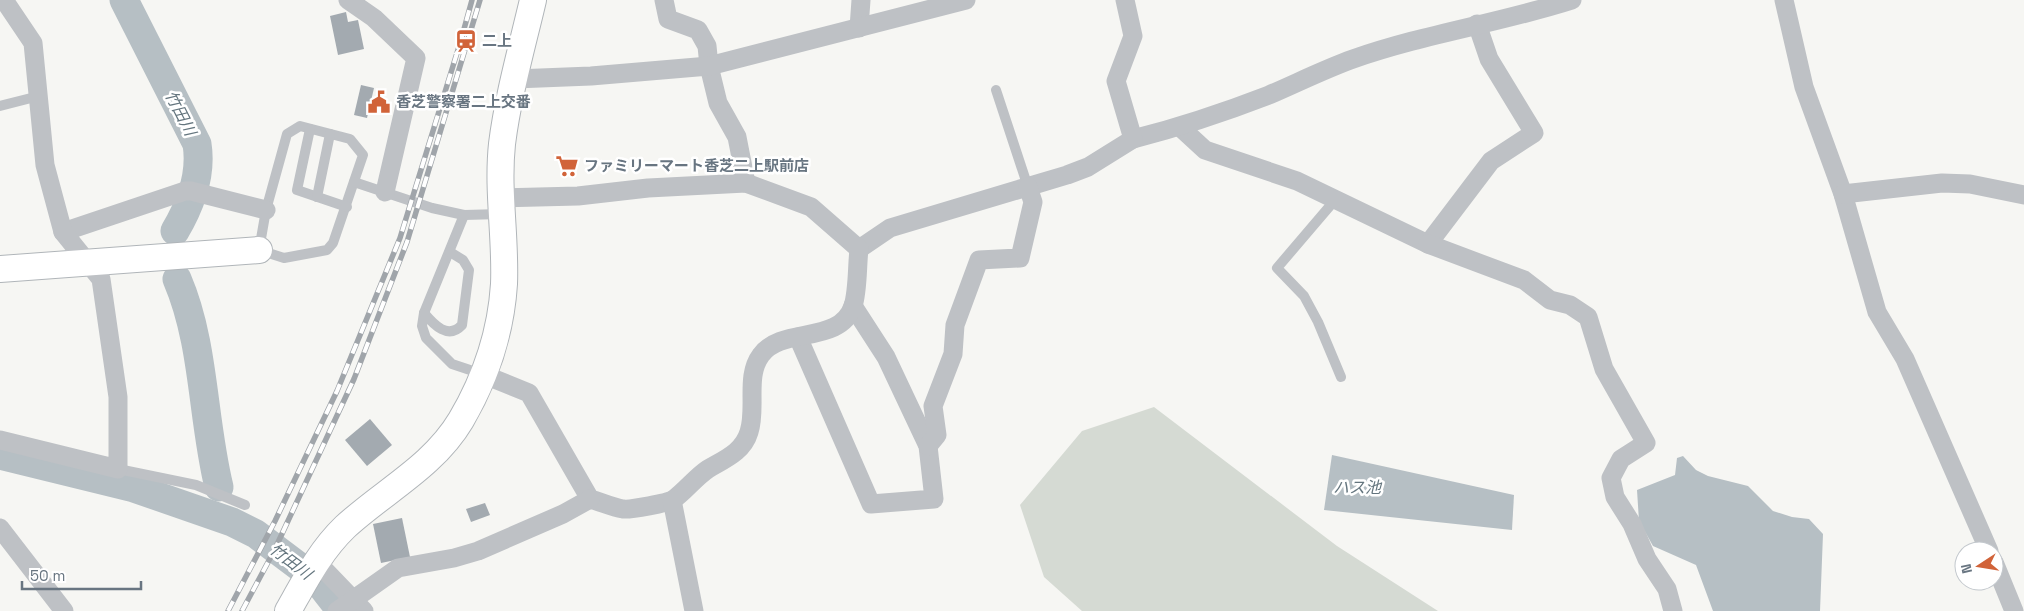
<svg xmlns="http://www.w3.org/2000/svg" width="2024" height="611" font-family="'Space Grotesk','Noto Sans JP',sans-serif">
<style>
.green{fill:#d5dad3}
.water{fill:#b6bfc4}
.lines{fill:none;stroke-linecap:round;stroke-linejoin:round}
.river{stroke:#b6bfc4;stroke-width:29}
.building{fill:#a3aab0}
.secondary-casing{stroke:#b0b5b9;stroke-width:28}
.lane{stroke:#bec1c5;stroke-width:10}
.street{stroke:#bec1c5;stroke-width:19}
.secondary{stroke:#fff;stroke-width:26}
.rail-casing{stroke:#a0a5aa;stroke-width:5.5}
.rail{stroke:#fff;stroke-width:4;stroke-dasharray:11;stroke-linecap:butt}
.labels{text-anchor:middle;stroke-width:5;stroke-linejoin:round;paint-order:stroke}
.poi-label{font-size:15px;font-weight:bold;fill:#687581;stroke:#fff;text-anchor:start}
.water-label{font-size:16px;font-style:italic;fill:#64757e;stroke:#fff}
</style>
<rect width="100%" height="100%" fill="#f6f6f3"/>
<path class="green" d="M1154,407L1337,546L1438,611H1082L1044,577L1020,505L1082,431Z"/>
<g class="water">
<path d="M1332,455L1514,495L1512,530L1324,510Z"/>
<path d="M1683,456L1696,470L1708,476L1748,486L1773,511L1792,517L1809,519L1823,534L1820,611H1713L1696,565L1653,546L1639,521L1637,490L1675,475L1677,458Z"/>
</g>
<g class="lines">
<g class="river">
<path d="M124,0L197,144C202,175 191,204 175,231"/>
<path d="M177,279C205,344 202,418 219,487"/>
<path d="M0,455L134,488L232,522L256,534L317,580L341,611"/>
</g>
</g>
<g class="building">
<path d="M346,12L348,22L358,20L364,49L338,55L330,16Z"/>
<path d="M361,85L374,88L367,118L354,115Z"/>
<path d="M370,419L392,445L367,466L345,440Z"/>
<path d="M485,503L490,515L471,522L466,509Z"/>
<path d="M402,518L410,557L381,563L373,524Z"/>
</g>
<g class="lines">
<defs>
<g id="secondary">
<path d="M0,269L259,250"/>
<path d="M288,611C305,581 320,551 345,527C384,491 433,467 461,420C485,379 501,332 504,284C506,238 497,191 502,144C508,96 522,47 533,0"/>
</g>
</defs>
<use href="#secondary" class="secondary-casing"/>
<g class="lane">
<path d="M996,90L1028,187"/>
<path d="M0,106L39,96"/>
<path d="M300,126L350,139L363,155L333,243L327,250L284,258L259,250L266,210L287,134Z"/>
<path d="M310,129L297,190L347,207"/>
<path d="M354,182L432,208L464,215L501,214"/>
<path d="M317,197L330,134"/>
<path d="M1335,200L1277,268L1304,296L1318,322L1341,377"/>
<path d="M464,215L424,313L422,326L426,338L452,364L482,374"/>
<path d="M424,313C434,325 448,340 462,325L469,270L463,260L450,252"/>
<path d="M118,469L196,485L245,505"/>
</g>
<g class="street">
<path d="M348,0L374,18L416,58L385,192"/>
<path d="M664,0L668,19L698,30L707,46L709,66L718,103L737,137L746,183"/>
<path d="M1784,0L1804,87L1843,194L1877,312L1905,359L1989,551"/>
<path d="M859,28L861,0"/>
<path d="M515,79L591,76L709,66L966,0"/>
<path d="M1180,127L1205,150L1297,181L1428,244L1491,161L1534,133L1489,59L1477,24"/>
<path d="M1133,139C1180,127 1225,112 1269,95C1297,83 1325,69 1353,59C1424,34 1500,23 1572,0"/>
<path d="M1843,194L1942,183L1970,184L2024,195"/>
<path d="M63,232L185,191H191L266,210"/>
<path d="M1428,244L1524,280L1550,300L1570,305L1588,317L1604,369L1646,443L1621,459L1611,478L1615,497L1632,524L1647,559L1667,589L1673,611"/>
<path d="M859,249L890,228L1067,175L1088,167L1133,139L1116,81L1133,36L1125,0"/>
<path d="M798,337L871,504L934,499L928,446L886,357L853,306"/>
<path d="M482,374L529,393L590,499C601,502 612,507 623,509C630,510 669,503 674,499C686,490 696,477 708,469C725,459 743,452 749,432C757,408 745,376 761,355C782,326 840,345 853,306C858,291 857,266 859,249L811,207L746,183L648,188L578,196L501,198"/>
<path d="M0,440L118,469V397L101,279L63,232L45,165L33,43L4,0"/>
<path d="M928,446L937,435L933,406L953,354L955,325L979,260L1020,258L1033,202L1028,187"/>
<path d="M672,500L694,611"/>
<path d="M0,528L64,611"/>
<path d="M316,561L364,611"/>
<path d="M1994,562L2014,611"/>
<path d="M337,611L398,568L454,558L478,551L563,514L590,499"/>
</g>
<use href="#secondary" class="secondary"/>
<defs>
<g id="rail">
<path d="M228,611L275,521L337,391L400,238L461,40L472,0"/>
<path d="M242,611L274,551L354,379L407,242L480,0"/>
</g>
</defs>
<use href="#rail" class="rail-casing"/>
<use href="#rail" class="rail"/>
</g>
<defs>
<symbol id="station-bare" viewBox="-9 -9 18 18"><path d="M-3-6H3Q5-6 5-4V2Q5 4 3 4L4.5 6H3L1.5 4h-3L-3 6H-4.5L-3 4Q-5 4-5 2V-4Q-5-6-3-6ZM-3.5-4v3h7v-3ZM-3.5 1v1.5H-2V1ZM2 1v1.5H3.5V1Z" fill="#d16339" stroke="#fff" stroke-width="2.5" paint-order="stroke"/></symbol>
<symbol id="civic-bare" viewBox="-9 -9 18 18"><path d="M-.6-6.5H3V-4.5H.6V-3L4-1V1h2V6H-6V1h2V-1L-.6-3ZM-1.2 2.5V6h2.4V2.5Z" fill="#d16339" stroke="#fff" stroke-width="2.5" paint-order="stroke"/></symbol>
<symbol id="supermarket-bare" viewBox="-9 -9 18 18"><path d="M-6-5.5h2.5l.6 2H6L4.5 2H-2.5L-4.4-4H-6ZM-1.5 3.2a1.3 1.3 0 1 0 .1 0ZM3 3.2a1.3 1.3 0 1 0 .1 0Z" fill="#d16339" stroke="#fff" stroke-width="2.5" paint-order="stroke"/></symbol>
</defs>
<g fill-rule="evenodd">
<use href="#station-bare" x="450" y="25" width="32" height="32"/>
<use href="#civic-bare" x="363" y="86" width="32" height="32"/>
<use href="#supermarket-bare" x="551" y="150" width="32" height="32"/>
</g>
<g class="labels">
<g class="poi-label">
<text x="482" y="46">二上</text>
<text x="396" y="107">香芝警察署二上交番</text>
<text x="584" y="171">ファミリーマート香芝二上駅前店</text>
</g>
<g class="water-label">
<text transform="translate(181 113) rotate(63)" y="6">竹田川</text>
<text x="1357" y="493">ハス池</text>
<text transform="translate(291 561) rotate(37)" y="6">竹田川</text>
</g>
</g>
<g transform="translate(1979 566) rotate(258)"><circle r="24" fill="#ffffff" stroke="#c3c8cd"/>
<path d="M0-4L9 19L0 12L-9 19Z" fill="#d16339"/>
<text y="-8" font-size="14" font-weight="bold" text-anchor="middle" fill="#687581">N</text>
</g>
<path d="M22 581v8h119v-8" fill="none" stroke="#687581" stroke-width="2.5"/>
<text x="30" y="581" font-size="15" fill="#687581" stroke="#ffffff" stroke-width="4" paint-order="stroke">50 m</text>
</svg>
